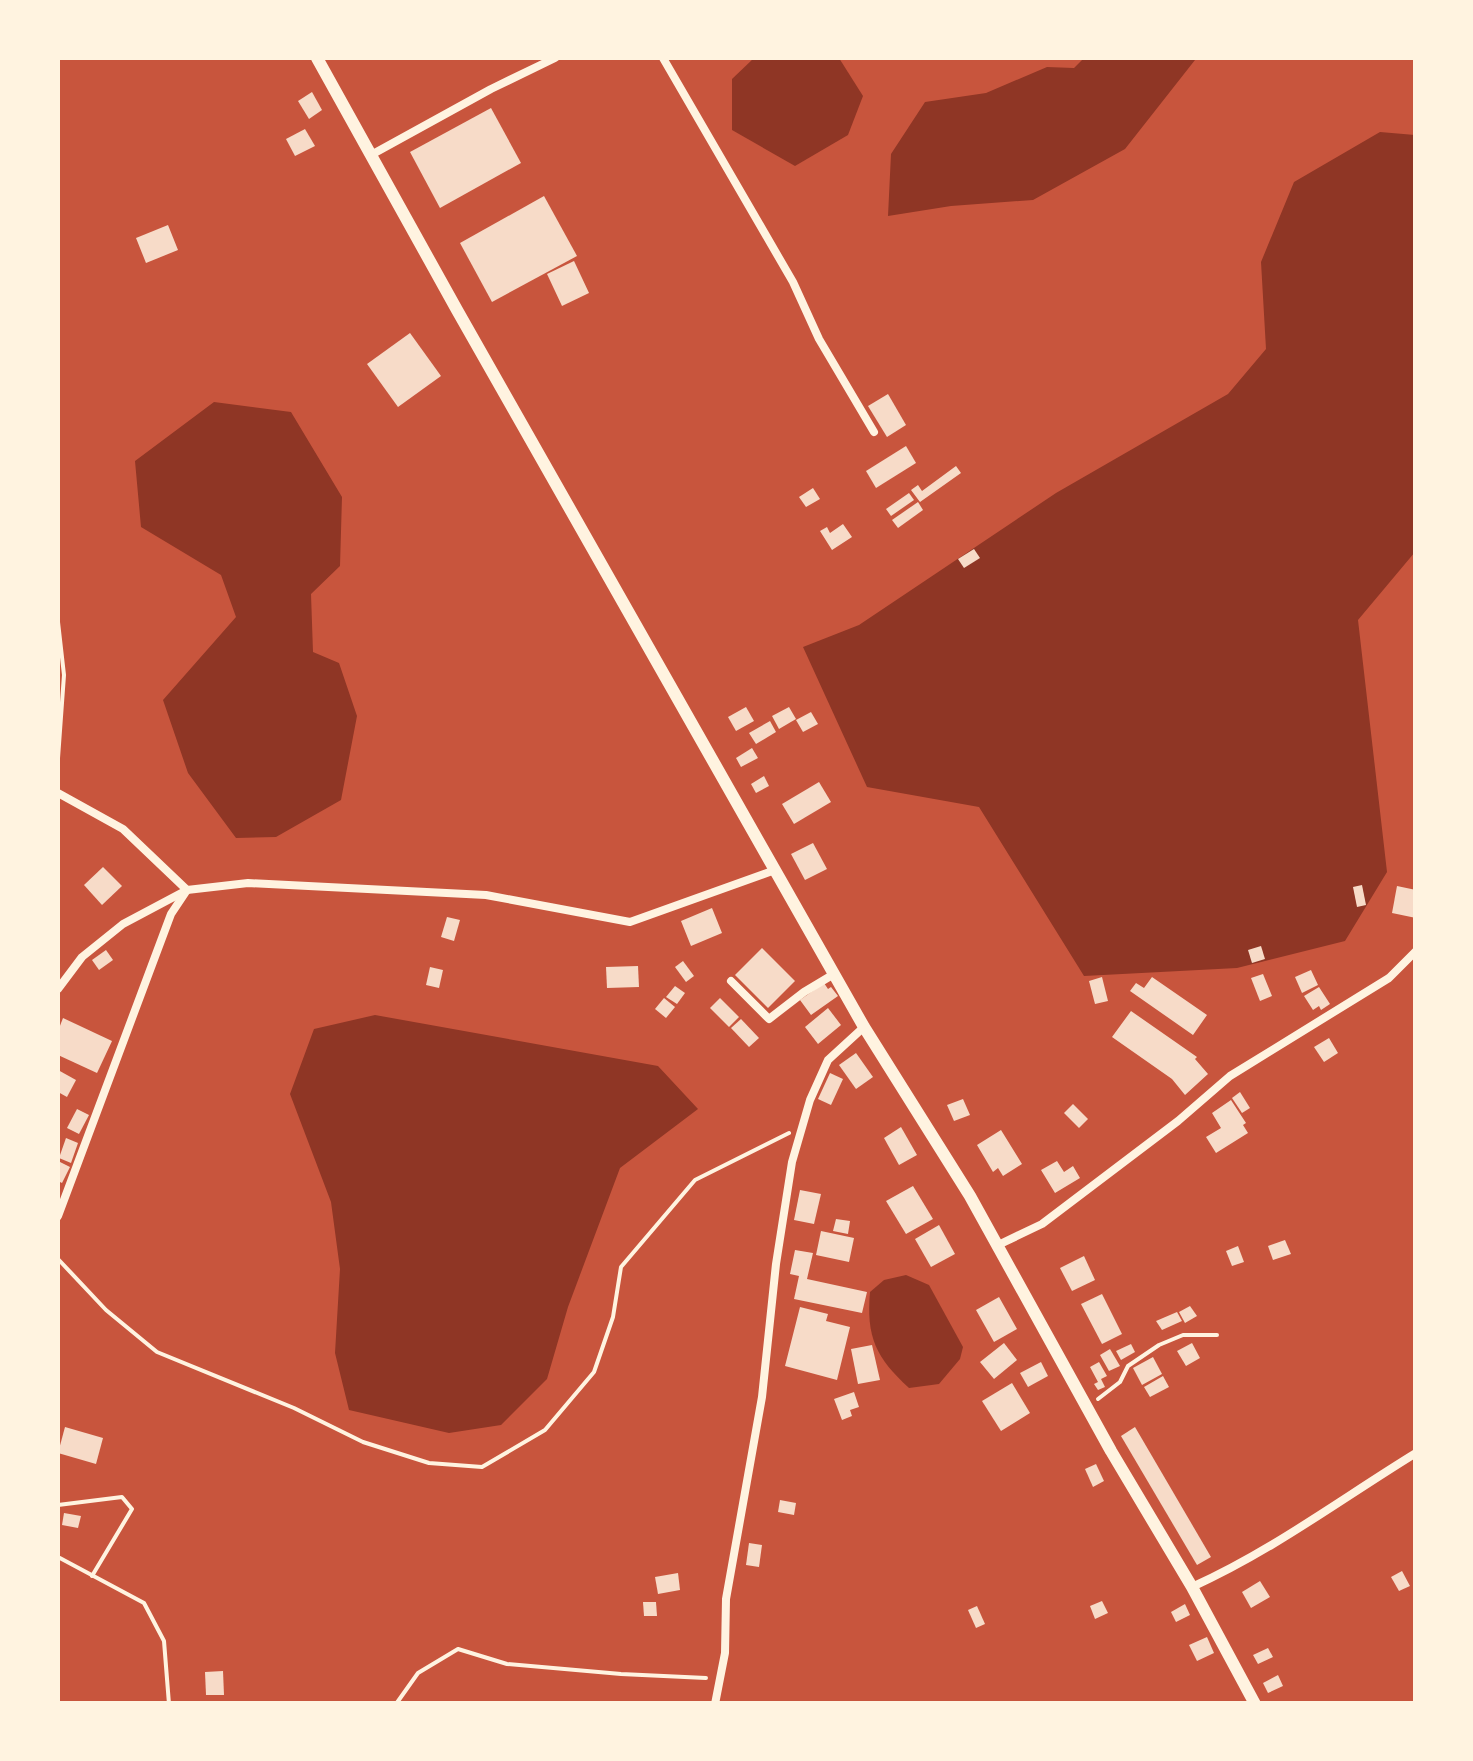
<svg xmlns="http://www.w3.org/2000/svg" width="1473" height="1761" font-family="'Golos Text',sans-serif">
<style>
.water{fill:#8f3625}
.building{fill:#f7dbc8}
.lines{fill:none;stroke-linecap:round;stroke-linejoin:round}
.path{stroke:#fff3e0;stroke-width:4}
.minor{stroke:#fff3e0;stroke-width:8}
.primary{stroke:#fff3e0;stroke-width:12}
</style>
<rect width="100%" height="100%" fill="#c8553d"/>
<g class="water">
<path d="M754,58H839L863,96L848,135L795,166L732,130V79Z"/>
<path d="M1084,58H1194L1195,60L1125,149L1033,200L951,206L888,216L891,154L925,102L986,93L1047,67L1074,68Z"/>
<path d="M1380,132L1415,135V552L1358,620L1387,872L1345,941L1237,968L1084,976L979,807L867,787L803,647L859,625L1056,493L1228,394L1266,349L1261,262L1294,182Z"/>
<path d="M214,402L291,412L342,497L340,566L311,594L313,652L339,663L357,716L341,800L276,837L236,838L188,773L163,700L236,617L221,575L141,527L135,461Z"/>
<path d="M375,1015L658,1066L698,1109L620,1168L568,1307L547,1379L501,1425L449,1433L349,1410L335,1353L340,1269L331,1202L290,1094L314,1029Z"/>
<path d="M906,1275L929,1285L963,1347L960,1359L939,1384L909,1388C876,1358 866,1337 870,1292L884,1280Z"/>
</g>
<g class="building">
<path d="M312,92L322,110L309,119L298,101Z"/>
<path d="M491,108L521,163L440,208L410,152Z"/>
<path d="M305,129L315,146L295,156L286,139Z"/>
<path d="M544,196L577,256L492,302L460,243Z"/>
<path d="M168,225L178,250L146,263L136,238Z"/>
<path d="M574,261L589,293L562,306L547,274Z"/>
<path d="M410,333L441,376L398,407L367,364Z"/>
<path d="M888,394L906,425L887,437L868,406Z"/>
<path d="M906,446L916,463L876,488L866,471Z"/>
<path d="M956,466L961,473L920,502L911,490L918,485L922,491Z"/>
<path d="M813,488L820,499L806,507L799,497Z"/>
<path d="M909,493L914,500L891,516L886,509Z"/>
<path d="M918,502L923,510L898,528L892,520Z"/>
<path d="M843,524L852,537L832,550L820,531L827,527L830,533Z"/>
<path d="M974,549L980,558L964,568L958,559Z"/>
<path d="M746,707L754,721L736,731L728,717Z"/>
<path d="M789,707L796,719L779,729L772,716Z"/>
<path d="M811,712L818,724L803,732L796,720Z"/>
<path d="M770,721L776,732L756,744L749,733Z"/>
<path d="M752,748L758,758L741,767L736,758Z"/>
<path d="M764,776L769,786L756,793L751,784Z"/>
<path d="M819,782L831,802L794,824L782,804Z"/>
<path d="M813,843L827,869L805,880L791,854Z"/>
<path d="M103,867L122,886L102,905L84,885Z"/>
<path d="M1362,885L1366,905L1357,907L1353,887Z"/>
<path d="M1397,886L1416,890V918L1392,913Z"/>
<path d="M712,908L722,933L691,946L681,921Z"/>
<path d="M447,917L460,920L454,941L441,937Z"/>
<path d="M1261,946L1265,959L1252,963L1248,950Z"/>
<path d="M762,948L795,981L768,1008L735,975Z"/>
<path d="M106,950L113,960L99,970L92,960Z"/>
<path d="M683,961L694,976L686,982L675,967Z"/>
<path d="M638,966L639,987L607,988L606,967Z"/>
<path d="M430,967L443,970L439,988L426,985Z"/>
<path d="M1311,970L1318,985L1302,993L1295,977Z"/>
<path d="M1263,974L1272,996L1260,1001L1251,978Z"/>
<path d="M1102,977L1108,1001L1095,1004L1089,981Z"/>
<path d="M1152,977L1207,1015L1193,1035L1130,991L1136,983L1144,988Z"/>
<path d="M824,983L828,989L831,987L838,996L811,1015L800,1000Z"/>
<path d="M675,986L685,993L677,1004L666,997Z"/>
<path d="M1319,987L1330,1004L1321,1010L1319,1006L1313,1010L1304,996Z"/>
<path d="M664,998L675,1007L666,1018L655,1009Z"/>
<path d="M720,998L739,1017L729,1027L710,1008Z"/>
<path d="M828,1008L841,1025L818,1044L805,1027Z"/>
<path d="M1131,1011L1197,1057L1195,1059L1208,1074L1185,1095L1172,1079L1112,1037Z"/>
<path d="M63,1018L112,1041L97,1073L58,1055V1031Z"/>
<path d="M741,1019L759,1038L749,1047L731,1028Z"/>
<path d="M1329,1038L1338,1053L1324,1062L1314,1047Z"/>
<path d="M856,1053L873,1077L856,1089L839,1065Z"/>
<path d="M58,1070L76,1080L67,1097L58,1092Z"/>
<path d="M830,1073L843,1079L831,1105L818,1099Z"/>
<path d="M1240,1092L1250,1108L1242,1113L1232,1098Z"/>
<path d="M963,1099L970,1115L954,1121L947,1105Z"/>
<path d="M1231,1100L1246,1123L1243,1125L1248,1133L1216,1153L1206,1137L1221,1128L1212,1113Z"/>
<path d="M1073,1104L1088,1119L1079,1128L1064,1113Z"/>
<path d="M77,1109L89,1115L79,1134L67,1128Z"/>
<path d="M901,1127L917,1155L899,1165L884,1138Z"/>
<path d="M1001,1130L1022,1164L1003,1176L998,1168L993,1172L977,1145Z"/>
<path d="M66,1138L78,1143L71,1163L59,1158Z"/>
<path d="M58,1161L70,1167L62,1183L58,1181Z"/>
<path d="M1057,1161L1064,1172L1073,1166L1080,1178L1055,1193L1041,1170Z"/>
<path d="M913,1186L933,1219L906,1234L886,1201Z"/>
<path d="M800,1190L821,1194L814,1224L794,1220Z"/>
<path d="M836,1219L850,1221L848,1234L833,1231Z"/>
<path d="M939,1225L955,1254L931,1267L915,1239Z"/>
<path d="M821,1231L854,1238L849,1262L816,1255Z"/>
<path d="M1285,1240L1291,1254L1273,1260L1268,1246Z"/>
<path d="M1238,1246L1244,1262L1232,1266L1226,1251Z"/>
<path d="M795,1250L813,1253L807,1279L867,1292L862,1313L794,1299L799,1276L790,1274Z"/>
<path d="M1084,1256L1095,1280L1072,1291L1060,1268Z"/>
<path d="M1102,1294L1122,1334L1102,1344L1081,1304Z"/>
<path d="M999,1297L1017,1329L994,1342L976,1310Z"/>
<path d="M1190,1306L1197,1316L1185,1323L1179,1312Z"/>
<path d="M800,1307L828,1314L826,1321L850,1327L837,1380L785,1366Z"/>
<path d="M1177,1312L1182,1321L1162,1330L1156,1321Z"/>
<path d="M1004,1343L1017,1360L994,1379L980,1362Z"/>
<path d="M1192,1343L1200,1358L1186,1366L1177,1351Z"/>
<path d="M1131,1344L1135,1352L1121,1360L1116,1351Z"/>
<path d="M872,1345L880,1380L858,1384L851,1349Z"/>
<path d="M1110,1349L1120,1366L1109,1371L1100,1355Z"/>
<path d="M1153,1357L1162,1374L1142,1385L1133,1368Z"/>
<path d="M1041,1362L1048,1376L1028,1387L1020,1373Z"/>
<path d="M1099,1362L1107,1376L1101,1379L1105,1387L1098,1390L1094,1384L1098,1382L1090,1367Z"/>
<path d="M1163,1376L1169,1387L1150,1397L1144,1387Z"/>
<path d="M1012,1383L1030,1413L1001,1431L982,1401Z"/>
<path d="M854,1392L859,1407L850,1410L852,1416L842,1420L834,1399Z"/>
<path d="M65,1427L103,1438L96,1464L58,1453Z"/>
<path d="M1135,1427L1211,1557L1197,1565L1121,1436Z"/>
<path d="M1096,1464L1104,1481L1093,1487L1085,1469Z"/>
<path d="M780,1500L796,1503L794,1515L778,1512Z"/>
<path d="M64,1513L81,1516L78,1528L62,1525Z"/>
<path d="M749,1543L762,1545L759,1567L746,1565Z"/>
<path d="M1402,1571L1410,1586L1399,1591L1391,1577Z"/>
<path d="M678,1573L680,1590L658,1594L655,1577Z"/>
<path d="M1260,1581L1270,1597L1251,1608L1242,1592Z"/>
<path d="M1102,1601L1108,1613L1095,1619L1090,1606Z"/>
<path d="M643,1602H656L657,1616H644Z"/>
<path d="M1185,1604L1190,1615L1176,1622L1171,1612Z"/>
<path d="M977,1606L985,1624L976,1628L968,1610Z"/>
<path d="M1207,1637L1214,1653L1197,1661L1189,1645Z"/>
<path d="M1268,1648L1273,1657L1258,1664L1253,1655Z"/>
<path d="M223,1671L224,1695H206L205,1672Z"/>
<path d="M1278,1675L1283,1686L1268,1693L1263,1683Z"/>
</g>
<g class="lines">
<g class="path">
<path d="M58,622L64,675L58,758"/>
<path d="M58,1259L106,1310L157,1352L294,1408L363,1442L429,1463L482,1467L545,1430L594,1372L613,1317L621,1267L695,1180L789,1133"/>
<path d="M1098,1399L1120,1382L1128,1366L1159,1345L1183,1335H1217"/>
<path d="M58,1505L122,1497L132,1509L92,1576"/>
<path d="M58,1557L144,1603L164,1641L169,1704"/>
<path d="M396,1704L418,1673L458,1649L507,1664L621,1674L706,1678"/>
</g>
<g class="minor">
<path d="M663,58L793,282L819,339L874,432"/>
<path d="M371,155L491,89L555,58"/>
<path d="M58,793L123,829L187,890L171,914L58,1216"/>
<path d="M731,981L769,1019L804,992L834,974"/>
<path d="M58,989L82,957L123,924L187,890L248,883L486,895L630,922L775,870"/>
<path d="M996,1246L1042,1224L1178,1121L1230,1076L1389,978L1416,951"/>
<path d="M1192,1587C1272,1551 1341,1499 1416,1453"/>
<path d="M715,1704L725,1653L726,1599L762,1397L776,1264L792,1162L810,1100L828,1060L864,1027"/>
</g>
<path class="primary" d="M317,58L457,310L780,879L864,1027L970,1196L1111,1451L1192,1587L1255,1704"/>
</g>
<rect width="1473" height="1761" fill="none" stroke="#fff3e0" stroke-width="120"/>
</svg>
